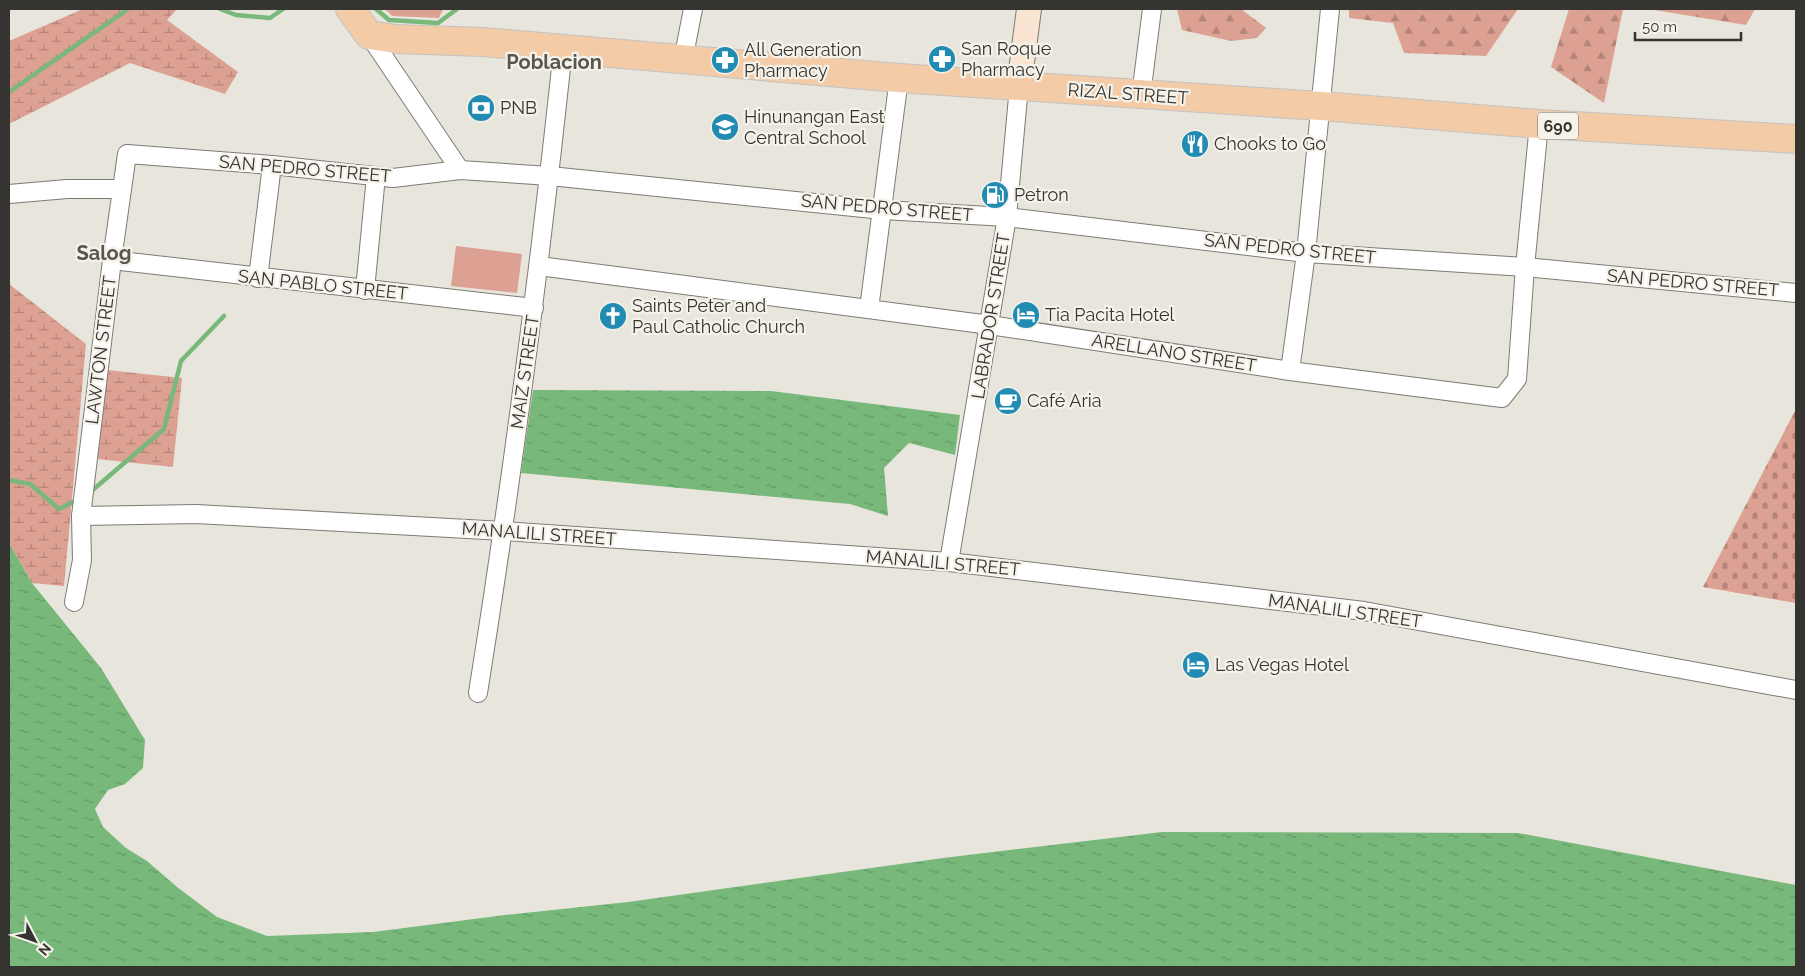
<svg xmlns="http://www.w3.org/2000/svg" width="1805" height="976" font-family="Raleway,sans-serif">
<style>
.green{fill:#dda193}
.forest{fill:url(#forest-firs)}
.wetland{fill:url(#wetland-marsh)}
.cemetery{fill:url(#cemetery-stones)}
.park{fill:url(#park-tufts)}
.water{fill:url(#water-ripples)}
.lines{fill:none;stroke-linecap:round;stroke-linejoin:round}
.stream{stroke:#78b97b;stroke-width:4.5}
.street-casing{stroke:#7e7b74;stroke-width:20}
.secondary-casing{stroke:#7e7b74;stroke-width:26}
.primary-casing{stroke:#c2c2c1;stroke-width:30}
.street{stroke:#fff;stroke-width:18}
.secondary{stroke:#fae5d3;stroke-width:24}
.primary{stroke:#f4cba7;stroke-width:28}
.labels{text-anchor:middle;stroke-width:4.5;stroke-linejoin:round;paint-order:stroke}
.shield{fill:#f5f2ea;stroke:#6f6d68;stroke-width:1}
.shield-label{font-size:16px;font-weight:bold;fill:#353431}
.poi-label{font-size:18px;fill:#353431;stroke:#f5f2ea;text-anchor:start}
.street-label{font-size:18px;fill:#353431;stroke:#f5f2ea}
.quarter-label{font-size:20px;font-weight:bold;fill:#58564f;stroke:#f5f2ea}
</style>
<defs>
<pattern id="forest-firs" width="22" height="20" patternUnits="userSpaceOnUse" patternTransform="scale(1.25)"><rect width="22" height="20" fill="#dda193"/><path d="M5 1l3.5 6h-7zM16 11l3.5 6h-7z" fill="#b48479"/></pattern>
<pattern id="wetland-marsh" width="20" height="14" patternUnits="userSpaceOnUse" patternTransform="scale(1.25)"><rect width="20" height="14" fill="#dda193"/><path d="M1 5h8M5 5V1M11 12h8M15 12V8" fill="none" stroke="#b48479"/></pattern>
<pattern id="cemetery-stones" width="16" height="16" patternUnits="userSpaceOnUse" patternTransform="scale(1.25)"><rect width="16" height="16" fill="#dda193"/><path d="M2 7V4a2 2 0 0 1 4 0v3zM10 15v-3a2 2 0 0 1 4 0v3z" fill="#b48479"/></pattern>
<pattern id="park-tufts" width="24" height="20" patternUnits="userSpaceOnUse" patternTransform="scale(1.25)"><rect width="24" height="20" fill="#dda193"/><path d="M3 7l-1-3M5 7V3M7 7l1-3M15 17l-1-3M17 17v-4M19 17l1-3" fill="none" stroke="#b48479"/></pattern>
<pattern id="water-ripples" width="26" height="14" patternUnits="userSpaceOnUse" patternTransform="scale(1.25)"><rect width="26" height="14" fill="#78b97b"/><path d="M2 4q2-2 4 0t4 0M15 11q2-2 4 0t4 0" fill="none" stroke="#639765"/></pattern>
</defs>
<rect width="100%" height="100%" fill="#e8e5dd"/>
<path class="green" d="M456,246L522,254L517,293L451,286Z"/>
<g class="forest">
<path d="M1177,9H1241L1266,28L1257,38L1231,41L1182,30Z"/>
<path d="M1349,9H1518L1486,56L1404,53L1393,23L1349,18Z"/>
<path d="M1569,9H1623L1604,103L1551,67Z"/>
<path d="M1648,9H1755L1746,25Z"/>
</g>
<g class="wetland">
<path d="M83,9H177L167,20L238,72L225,94L130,63L9,124V41Z"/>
<path d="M9,284L86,344L64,586L32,583L9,543Z"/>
<path d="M107,370L182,378L173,467L97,459Z"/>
</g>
<path class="cemetery" d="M1796,409V603L1703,587Z"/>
<path class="park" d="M385,9H443L439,18L392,16Z"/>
<g class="water">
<path d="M533,390L771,391L960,415L955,455L909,443L884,468L888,516L850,504L521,473Z"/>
<path d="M9,543L32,583L101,668L145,740L143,768L125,784L108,790L95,809L103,827L126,848L147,861L177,887L217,917L267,936L373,932L505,915L628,902L943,858L1162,832L1518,833L1796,885V967H9Z"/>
</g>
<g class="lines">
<g class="stream">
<path d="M220,9L236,15L270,18L283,9"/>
<path d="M376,9L389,20L438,23L457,9"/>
<path d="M9,92L128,9"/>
<path d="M9,480L30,484L59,509L79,499"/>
<path d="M88,494L164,429L181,361L224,316"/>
</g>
<defs>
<g id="street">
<path d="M369,35L460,170"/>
<path d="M683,60L693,9"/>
<path d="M1141,95L1152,9"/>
<path d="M9,194L67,189H122"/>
<path d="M112,260L534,308"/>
<path d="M539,266L990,325L1290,371L1502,398L1517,379L1525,267L1539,124"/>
<path d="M258,278L272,165"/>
<path d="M365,290L376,176"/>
<path d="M869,309L899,78"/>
<path d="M1290,371L1306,253L1330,9"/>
<path d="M81,516L196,514L504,531L949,562L1364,611L1796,690"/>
<path d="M949,562L1007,217L1019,86"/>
<path d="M74,602L82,560L81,516L112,260L127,154L272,165L393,178L460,170L550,176L883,210L1007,217L1306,253L1525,267L1796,293"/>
<path d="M478,693C512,480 540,265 563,50"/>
</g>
<path id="secondary" d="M1019,86L1029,9"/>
<path id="primary" d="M350,9L369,35L396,39L483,42L899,78L1321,106L1539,124L1796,139"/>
</defs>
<use href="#street" class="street-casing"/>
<use href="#secondary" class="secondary-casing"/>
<use href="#primary" class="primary-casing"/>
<use href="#street" class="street"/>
<use href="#secondary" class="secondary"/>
<use href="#primary" class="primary"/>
</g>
<defs>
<symbol id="pharmacy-disc" viewBox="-11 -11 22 22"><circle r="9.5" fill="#228bb2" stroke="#f5f2ea"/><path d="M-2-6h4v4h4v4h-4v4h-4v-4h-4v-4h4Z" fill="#fff"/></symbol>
<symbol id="bank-disc" viewBox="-11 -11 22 22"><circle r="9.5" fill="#228bb2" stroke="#f5f2ea"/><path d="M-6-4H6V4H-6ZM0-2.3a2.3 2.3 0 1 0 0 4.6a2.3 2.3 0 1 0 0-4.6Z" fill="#fff"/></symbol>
<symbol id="school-disc" viewBox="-11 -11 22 22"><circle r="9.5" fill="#228bb2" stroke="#f5f2ea"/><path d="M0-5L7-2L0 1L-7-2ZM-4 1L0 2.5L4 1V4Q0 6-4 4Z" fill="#fff"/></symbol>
<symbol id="restaurant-disc" viewBox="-11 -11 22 22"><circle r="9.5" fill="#228bb2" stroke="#f5f2ea"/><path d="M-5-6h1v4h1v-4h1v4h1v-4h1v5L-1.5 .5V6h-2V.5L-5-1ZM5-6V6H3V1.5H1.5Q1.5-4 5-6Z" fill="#fff"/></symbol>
<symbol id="fuel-disc" viewBox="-11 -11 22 22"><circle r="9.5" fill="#228bb2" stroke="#f5f2ea"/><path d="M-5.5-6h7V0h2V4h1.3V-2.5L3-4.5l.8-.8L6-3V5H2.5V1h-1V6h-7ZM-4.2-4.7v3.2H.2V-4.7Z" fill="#fff"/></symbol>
<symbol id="hotel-disc" viewBox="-11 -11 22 22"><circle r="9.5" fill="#228bb2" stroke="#f5f2ea"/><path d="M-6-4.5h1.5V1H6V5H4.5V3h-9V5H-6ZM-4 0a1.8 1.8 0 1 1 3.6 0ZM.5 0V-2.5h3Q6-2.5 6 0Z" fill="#fff"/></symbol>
<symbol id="church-disc" viewBox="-11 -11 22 22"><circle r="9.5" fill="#228bb2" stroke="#f5f2ea"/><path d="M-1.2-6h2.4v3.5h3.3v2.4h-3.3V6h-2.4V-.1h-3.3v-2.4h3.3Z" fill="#fff"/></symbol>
<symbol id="cafe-disc" viewBox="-11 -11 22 22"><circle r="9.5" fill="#228bb2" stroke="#f5f2ea"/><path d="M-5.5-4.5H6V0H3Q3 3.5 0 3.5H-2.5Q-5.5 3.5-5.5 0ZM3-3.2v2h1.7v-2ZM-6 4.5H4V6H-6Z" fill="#fff"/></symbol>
</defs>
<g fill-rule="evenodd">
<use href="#pharmacy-disc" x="926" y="43" width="32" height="32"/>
<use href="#pharmacy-disc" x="709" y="44" width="32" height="32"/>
<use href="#bank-disc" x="465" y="92" width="32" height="32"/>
<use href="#school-disc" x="709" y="111" width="32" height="32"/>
<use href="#restaurant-disc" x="1179" y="128" width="32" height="32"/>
<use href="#fuel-disc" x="979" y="179" width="32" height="32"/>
<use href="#hotel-disc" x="1010" y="299" width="32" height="32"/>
<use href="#church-disc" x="597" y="300" width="32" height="32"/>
<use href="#cafe-disc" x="992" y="385" width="32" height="32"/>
<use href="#hotel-disc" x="1180" y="649" width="32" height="32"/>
</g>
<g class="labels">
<rect class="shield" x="1538" y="112.5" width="40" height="27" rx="4"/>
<g class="shield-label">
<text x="1558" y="132">690</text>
</g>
<g class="poi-label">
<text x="961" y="55">San Roque<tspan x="961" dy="21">Pharmacy</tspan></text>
<text x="744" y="56">All Generation<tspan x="744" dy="21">Pharmacy</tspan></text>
<text x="500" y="114">PNB</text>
<text x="744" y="123">Hinunangan East<tspan x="744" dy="21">Central School</tspan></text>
<text x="1214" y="150">Chooks to Go</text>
<text x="1014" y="201">Petron</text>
<text x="632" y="312">Saints Peter and<tspan x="632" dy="21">Paul Catholic Church</tspan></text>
<text x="1045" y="321">Tia Pacita Hotel</text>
<text x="1027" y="407">Café Aria</text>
<text x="1215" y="671">Las Vegas Hotel</text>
</g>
<g class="street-label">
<text transform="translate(1128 94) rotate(4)" y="6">RIZAL STREET</text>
<text transform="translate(305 169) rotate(5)" y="6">SAN PEDRO STREET</text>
<text transform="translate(887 208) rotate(5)" y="6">SAN PEDRO STREET</text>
<text transform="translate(1290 249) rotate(6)" y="6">SAN PEDRO STREET</text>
<text transform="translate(1693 283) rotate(5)" y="6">SAN PEDRO STREET</text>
<text transform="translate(323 285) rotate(6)" y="6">SAN PABLO STREET</text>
<text transform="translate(991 316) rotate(-81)" y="6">LABRADOR STREET</text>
<text transform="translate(101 350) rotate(-83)" y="6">LAWTON STREET</text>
<text transform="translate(1174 353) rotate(9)" y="6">ARELLANO STREET</text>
<text transform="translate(525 372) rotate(-82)" y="6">MAIZ STREET</text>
<text transform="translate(539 534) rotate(4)" y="6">MANALILI STREET</text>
<text transform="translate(943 563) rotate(5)" y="6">MANALILI STREET</text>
<text transform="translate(1345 611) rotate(8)" y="6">MANALILI STREET</text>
</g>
<g class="quarter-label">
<text x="554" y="69">Poblacion</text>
<text x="104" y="260">Salog</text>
</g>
</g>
<rect width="1805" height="976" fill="none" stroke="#353431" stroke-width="20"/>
<g transform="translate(35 941) rotate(131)" stroke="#f5f2ea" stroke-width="4" paint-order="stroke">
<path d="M0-4L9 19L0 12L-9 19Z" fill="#353431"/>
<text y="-8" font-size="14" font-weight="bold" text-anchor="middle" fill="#353431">N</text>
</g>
<path d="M1635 32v8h106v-8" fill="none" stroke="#353431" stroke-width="2.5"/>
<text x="1642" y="32" font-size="15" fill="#353431" stroke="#f5f2ea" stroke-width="4" paint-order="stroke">50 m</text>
</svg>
